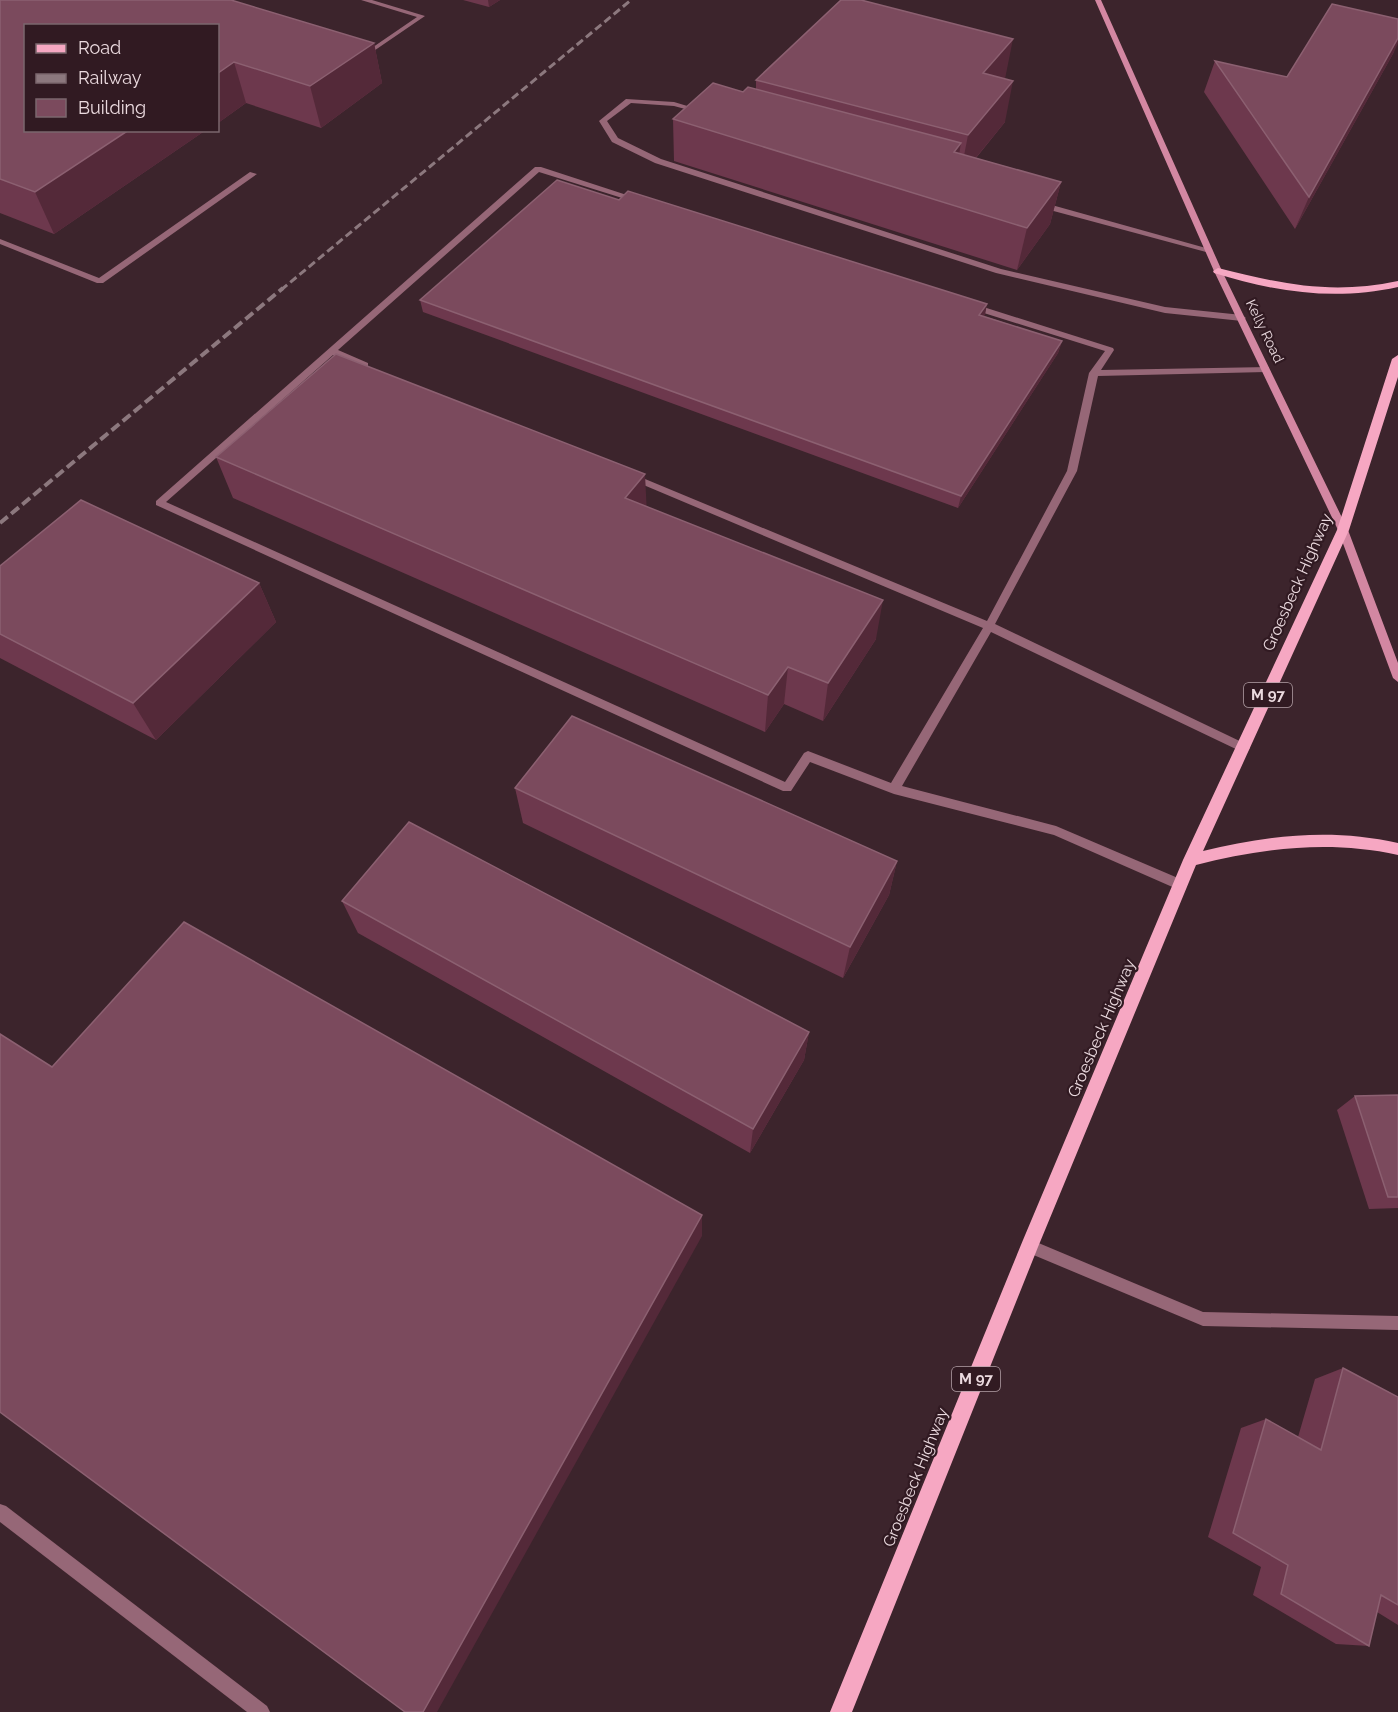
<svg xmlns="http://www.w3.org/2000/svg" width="1398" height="1712" font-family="Raleway,sans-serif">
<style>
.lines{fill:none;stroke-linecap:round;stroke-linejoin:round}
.lane{fill:#966777;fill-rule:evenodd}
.secondary{fill:#d387a2;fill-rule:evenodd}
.primary{fill:#f6a7c2;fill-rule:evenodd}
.rail-far1{stroke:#8c787e;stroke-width:3;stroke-dasharray:8 4;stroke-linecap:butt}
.rail{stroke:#8c787e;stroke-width:4;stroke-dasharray:10 4.5;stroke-linecap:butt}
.wall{fill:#6d384d}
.shaded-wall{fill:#542939}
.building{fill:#7b4a5d;stroke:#8c6071;stroke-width:1.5}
.labels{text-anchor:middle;stroke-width:4.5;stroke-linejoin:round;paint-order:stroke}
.far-street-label{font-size:14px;fill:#ebdadf;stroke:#311a22}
.shield{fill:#311a22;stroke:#b3a0a6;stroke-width:1.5}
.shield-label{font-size:15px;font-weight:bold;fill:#ebdadf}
.street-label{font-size:16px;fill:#ebdadf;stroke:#311a22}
</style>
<rect width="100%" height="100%" fill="#3c242c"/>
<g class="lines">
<g class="lane">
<path d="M361,0H372L425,16L362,59L358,57L360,56L417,17Z"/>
<path d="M626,99L674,102L704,111L700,113L674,106L631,103L607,121L618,138L661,159L1001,269L1165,307L1242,315L1246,318L1242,321L1165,313L996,273L655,163L612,142L599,121Z"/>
<path d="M535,167H541L642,200L635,202L539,172L338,350L368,363V367H362L333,355L166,502L785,782L804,753L808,751L891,783L983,628L627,478V474H633L987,621L1067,471L1089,373L1105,351L968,308V304H974L1113,348L1114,350L1101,370L1269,367V371L1266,372L1098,376L1077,471L995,624L1248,745L1250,748L1248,751H1240L991,632L902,786L1056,826L1185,881L1187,885L1185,889L1181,890L1177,889L1054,835L894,794L810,762L791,791H783L156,505V501Z"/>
<path d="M250,172L257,174L103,283H97L0,244V239L99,278Z"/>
<path d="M1035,202H1041L1213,250L1206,252L1035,206Z"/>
<path d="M1029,1239L1203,1312L1398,1316V1330L1203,1326L1024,1251L1022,1246L1024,1241Z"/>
<path d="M0,1504L6,1506L267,1706L270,1712H247L0,1522Z"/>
</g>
<path class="secondary" d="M1095,0H1101L1222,271L1348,530L1398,663V682L1393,678L1338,530L1214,271Z"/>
<g class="primary">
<path d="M1218,268C1282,284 1331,295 1398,281V287C1334,301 1276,292 1214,273L1213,271Z"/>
<path d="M1398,355V377L1349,530L1203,851C1268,835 1332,828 1398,843V855C1329,840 1264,848 1196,865L1038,1247L852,1712H830L1023,1240L1183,860L1337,530L1392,359Z"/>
</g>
<path class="rail-far1" d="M281,290L631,0"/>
<path class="rail" d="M0,523L283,288"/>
</g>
<g class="wall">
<path d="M0,0L374,43L382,83L321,128L246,103L218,123V26L26,130H206L54,234L0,213Z"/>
<path d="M463,0H500L489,7Z"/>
<path d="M1394,52L1295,229L1204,92L1215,61L1287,77Z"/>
<path d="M756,80L1005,122L976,158L1061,182L1050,224L1017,270L674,161L673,119L743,92L756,89Z"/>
<path d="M619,200L987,304L984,316L1062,341L1058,353L958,508L423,312L420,300Z"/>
<path d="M216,457L646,506L876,639L823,721L784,704L765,732L233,498Z"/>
<path d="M0,566L259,583L276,622L156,740L0,658Z"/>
<path d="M515,788L897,861L889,895L843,978L523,823Z"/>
<path d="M342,901L809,1032L804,1060L750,1153L358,933Z"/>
<path d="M1398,1095V1208L1369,1209L1337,1110L1355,1096Z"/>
<path d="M1343,1368L1398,1397V1625L1377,1612L1369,1646L1336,1644L1253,1595L1261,1567L1208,1537L1241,1428L1266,1419L1298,1437L1315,1379Z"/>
</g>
<g class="shaded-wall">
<path d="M488,0H500L489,7Z"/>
<path d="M1398,38V43L1394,52L1295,229L1309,197Z"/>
<path d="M1013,39L1005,79L983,73Z"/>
<path d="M374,43L382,83L321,128L310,86Z"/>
<path d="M234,62L246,103L218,123V73Z"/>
<path d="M1013,81L1005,122L960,177L968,135Z"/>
<path d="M129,130H206L54,234L35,192Z"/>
<path d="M961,143L954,185V152Z"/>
<path d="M1061,182L1050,224L1017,270L1027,228Z"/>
<path d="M987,304L985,315L977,326L979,315Z"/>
<path d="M1062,341L1058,353L958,508L961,496Z"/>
<path d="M645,474L647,515L625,498Z"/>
<path d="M259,583L276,622L156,740L133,703Z"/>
<path d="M883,600L876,639L823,721L828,683Z"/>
<path d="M788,667L784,704L765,732L768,695Z"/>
<path d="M897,861L889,895L843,978L850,947Z"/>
<path d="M809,1032L804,1060L750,1153L753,1129Z"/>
<path d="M702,1215V1236L437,1712H423Z"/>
</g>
<g class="building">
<path d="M0,0H231L374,43L310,86L234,62L218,73V26H26V130H129L35,192L0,179Z"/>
<path d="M841,0H861L1013,39L983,73L1013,81L968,135L756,80Z"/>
<path d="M1332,4L1398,19V38L1309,197L1215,61L1287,77Z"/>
<path d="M713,83L743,92L748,87L961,143L954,152L1061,182L1027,228L673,119Z"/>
<path d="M557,180L619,200L628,191L987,304L979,315L1062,341L961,496L420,300Z"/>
<path d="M336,354L645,474L625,498L883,600L828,683L788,667L768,695L216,457Z"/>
<path d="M81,500L259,583L133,703L0,634V566Z"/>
<path d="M572,716L897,861L850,947L515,788Z"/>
<path d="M409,822L809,1032L753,1129L342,901Z"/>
<path d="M184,922L702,1215L423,1712H405L0,1412V1034L52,1067Z"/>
<path d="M1398,1095V1197H1388L1355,1096Z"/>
<path d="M1343,1368L1398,1397V1605L1381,1595L1369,1646L1281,1594L1288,1565L1233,1533L1266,1419L1321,1450Z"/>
</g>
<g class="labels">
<g class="far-street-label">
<text transform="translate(1265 331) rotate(64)" y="5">Kelly Road</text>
</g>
<g class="shield">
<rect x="1244" y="683" width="48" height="24" rx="4.5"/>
<rect x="952" y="1367" width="48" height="24" rx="4.5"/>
</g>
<g class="shield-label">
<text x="1268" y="700">M 97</text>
<text x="976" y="1384">M 97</text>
</g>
<g class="street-label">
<text transform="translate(1297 582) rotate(-66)" y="6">Groesbeck Highway</text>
<text transform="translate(1101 1028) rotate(-67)" y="6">Groesbeck Highway</text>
<text transform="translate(915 1477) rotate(-68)" y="6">Groesbeck Highway</text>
</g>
</g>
<rect x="24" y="24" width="195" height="108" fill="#311a22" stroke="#7b676e" stroke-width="1.5"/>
<rect x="36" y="44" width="30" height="9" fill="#f6a7c2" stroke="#7b676e" stroke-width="1.5"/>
<text x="78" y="54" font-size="18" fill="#ebdadf">Road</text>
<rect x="36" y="74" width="30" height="9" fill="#8c787e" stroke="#7b676e" stroke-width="1.5"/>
<text x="78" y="84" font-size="18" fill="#ebdadf">Railway</text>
<rect x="36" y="99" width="30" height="18" fill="#7b4a5d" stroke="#7b676e" stroke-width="1.5"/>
<text x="78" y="114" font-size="18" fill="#ebdadf">Building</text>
</svg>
